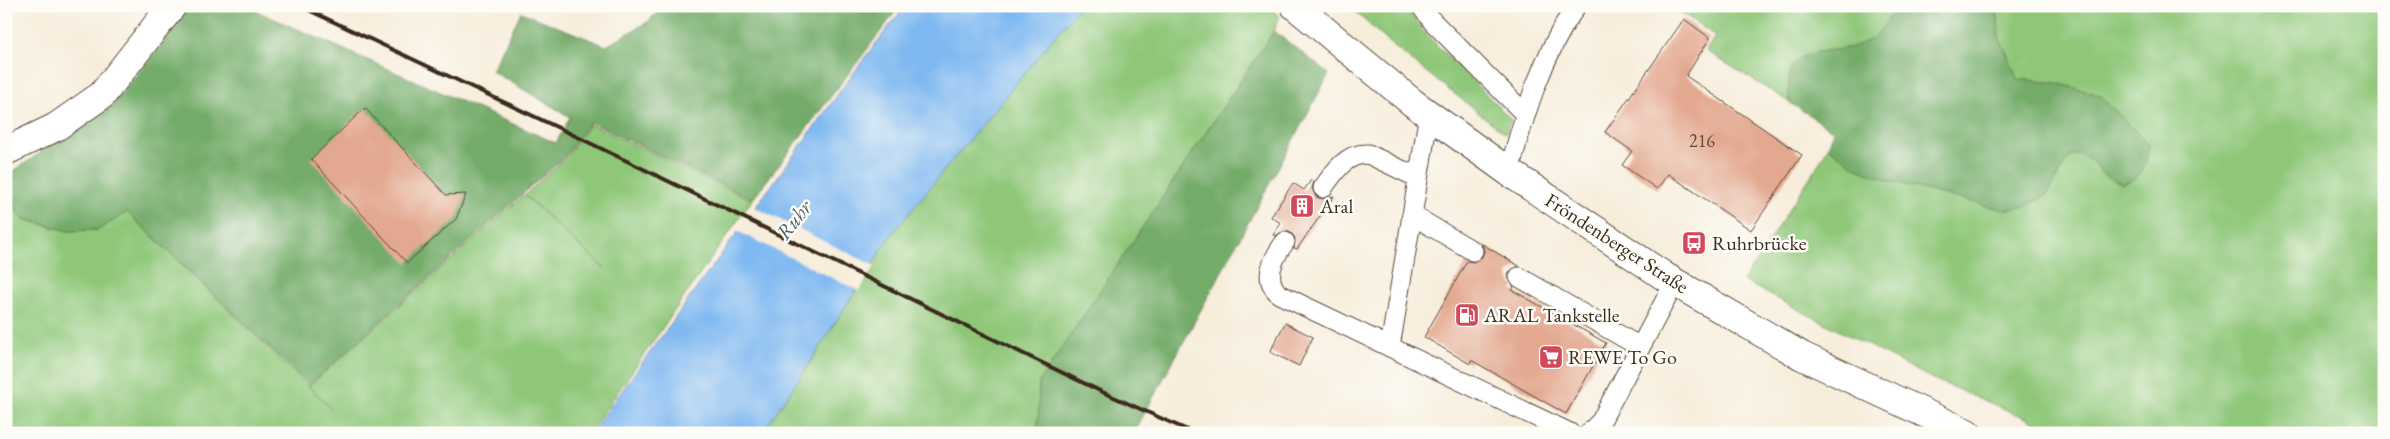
<svg xmlns="http://www.w3.org/2000/svg" width="2390" height="439" font-family="'EB Garamond',serif">
<style>
.green{fill:#8fc779;stroke:#65784c}
.forest{fill:#73ac69;stroke:#576b44}
.water{fill:#80b9f1;stroke:#5e7288}
.pier{fill:#f7eddb}
.building{fill:#e3a890}
.lines{fill:none;stroke-linecap:round;stroke-linejoin:round}
.service-casing{stroke:#57473a;stroke-width:21}
.minor-casing{stroke:#57473a;stroke-width:30}
.secondary-casing{stroke:#57473a;stroke-width:30}
.service{stroke:#fff;stroke-width:19}
.minor{stroke:#fff;stroke-width:28}
.secondary{stroke:#fff;stroke-width:28}
.rail{stroke:#3b2a1e;stroke-width:4}
.labels{text-anchor:middle;stroke-width:5;stroke-linejoin:round;paint-order:stroke}
.number-label{font-size:18px;fill:#654a3a}
.poi-label{font-size:20px;fill:#3b2a1e;stroke:#fdfcf7;text-anchor:start}
.street-label{font-size:20px;fill:#3b2a1e;stroke:#fdfcf7}
.water-label{font-size:21px;font-style:italic;fill:#535c68;stroke:#fdfcf7}
</style>
<rect width="100%" height="100%" fill="#fdfcf7"/>
<filter id="ink" filterUnits="userSpaceOnUse"><feTurbulence type="fractalNoise" baseFrequency=".02" numOctaves="2"/><feDisplacementMap in="SourceGraphic" scale="10" xChannelSelector="R" yChannelSelector="G"/><feConvolveMatrix kernelMatrix="1 2 1 2 8 2 1 2 1" color-interpolation-filters="sRGB"/></filter>
<filter id="wash" filterUnits="userSpaceOnUse"><feTurbulence type="fractalNoise" baseFrequency=".0096" numOctaves="4" result="noise"/><feDisplacementMap in="SourceGraphic" scale="20" xChannelSelector="R" yChannelSelector="G"/><feGaussianBlur stdDeviation="1.12" result="paint"/><feColorMatrix in="noise" values="0 0 0 0 0 0 0 0 0 0 0 0 0 0 0 0 0 1.4 0 .05"/><feComposite in="paint" operator="in"/></filter>
<g filter="url(#wash)">
<rect width="100%" height="100%" fill="#f7eddb"/>
<g class="green">
<path d="M1080,6H1266L1280,16L1274,31L1039,382L1038,433H762L807,367L891,235Z"/>
<path d="M1356,6H1406L1421,29L1511,119L1506,134L1393,46L1352,9Z"/>
<path d="M1672,6H1892L1890,18L1873,39L1851,48L1816,52L1790,70L1789,102L1706,51L1715,36Z"/>
<path d="M1997,6H2384V433H2062L1933,379L1743,281L1823,157L1828,147L1857,168L1890,181L2004,210L2060,170L2070,157L2080,153L2093,162L2104,175L2100,95L2057,83L2018,79L1999,36Z"/>
<path d="M590,124L752,200L589,433H6V199L22,219L68,231L98,230L127,212L332,409L309,386L524,195L605,269L525,195L565,158Z"/>
</g>
<g class="forest">
<path d="M186,6H245L556,143L570,117L492,71L521,12L606,46L649,21L662,6H900L753,199L590,122L564,157L309,385L127,212L98,230L68,231L22,218L6,197V176L112,104L161,46Z"/>
<path d="M1892,6H1997L1999,36L2018,79L2057,83L2100,95L2149,145C2145,166 2146,176 2123,184L2104,175L2093,162L2080,153L2069,157L2047,195L2026,206L2004,210L1890,181L1857,168L1828,147L1834,131L1789,102C1789,93 1788,80 1790,71C1801,35 1879,70 1892,6Z"/>
<path d="M1274,31L1329,74L1134,433H1038L1039,382Z"/>
</g>
<path class="water" d="M905,6H1080L891,235L807,367L762,433H591L863,60Z"/>
<path class="pier" d="M752,206L875,266L859,291L735,230Z"/>
<g id="blocks">
<g class="building">
<path d="M1684,19L1710,38L1686,76L1802,155L1751,230L1668,174L1657,189L1622,165L1632,151L1605,132Z"/>
<path d="M365,108L446,195L466,194L456,219L407,263L311,159Z"/>
<path d="M1311,180L1314,182L1312,188L1316,197L1323,199L1334,196L1297,249L1294,248L1295,238L1291,233L1286,231L1275,236L1273,235L1281,223L1271,217L1293,183L1304,190Z"/>
<path d="M1482,244L1519,266L1509,272L1508,277L1514,287L1512,290L1606,343L1566,414L1471,360L1470,364L1424,337L1467,261L1473,262L1482,257L1484,251Z"/>
<path d="M1285,323L1313,337L1299,366L1270,352Z"/>
</g>
</g>
</g>
<g filter="url(#ink)">
<use href="#blocks" fill-opacity="0" stroke="#57473a" stroke-width="1"/>
<g class="lines">
<defs>
<g id="service">
<path d="M1421,6L1433,22L1524,113"/>
<path d="M1509,172C1524,115 1542,56 1576,6"/>
<path d="M1323,188C1334,172 1346,153 1368,154L1418,178"/>
<path d="M1412,215L1473,251"/>
<path d="M1285,242C1273,258 1262,279 1279,294L1570,433"/>
<path d="M1519,277L1640,347"/>
<path d="M1390,347L1429,114"/>
<path d="M1589,433L1601,421L1675,282"/>
</g>
<path id="minor" d="M6,151L56,127L102,95L172,6"/>
<path id="secondary" d="M1295,6L1413,103L1509,172L1664,276L1802,356L1967,433"/>
</defs>
<use href="#service" class="service-casing"/>
<use href="#minor" class="minor-casing"/>
<use href="#secondary" class="secondary-casing"/>
<use href="#service" class="service"/>
<use href="#minor" class="minor"/>
<use href="#secondary" class="secondary"/>
<path class="rail" d="M300,6L563,130L1098,390L1194,433"/>
</g>
</g>
<defs>
<symbol id="building-square" viewBox="-11 -11 22 22"><rect x="-9" y="-9" width="18" height="18" rx="4" fill="#d1495b" stroke="#fdfcf7"/><path d="M-4-6H4V6H1V3H-1V6H-4ZM-2.5-4.3h1.7v1.8h-1.7ZM.8-4.3h1.7v1.8H.8ZM-2.5-1h1.7V.8h-1.7ZM.8-1h1.7V.8H.8Z" fill="#fff"/></symbol>
<symbol id="bus-square" viewBox="-11 -11 22 22"><rect x="-9" y="-9" width="18" height="18" rx="4" fill="#d1495b" stroke="#fdfcf7"/><path d="M-5-6H5V4H4V6H2V4H-2V6H-4V4H-5ZM-3.5-4V0h7V-4ZM-3.5 1.2v1.5H-2V1.2ZM2 1.2v1.5H3.5V1.2Z" fill="#fff"/></symbol>
<symbol id="fuel-square" viewBox="-11 -11 22 22"><rect x="-9" y="-9" width="18" height="18" rx="4" fill="#d1495b" stroke="#fdfcf7"/><path d="M-5.5-6h7V0h2V4h1.3V-2.5L3-4.5l.8-.8L6-3V5H2.5V1h-1V6h-7ZM-4.2-4.7v3.2H.2V-4.7Z" fill="#fff"/></symbol>
<symbol id="supermarket-square" viewBox="-11 -11 22 22"><rect x="-9" y="-9" width="18" height="18" rx="4" fill="#d1495b" stroke="#fdfcf7"/><path d="M-6-5.5h2.5l.6 2H6L4.5 2H-2.5L-4.4-4H-6ZM-1.5 3.2a1.3 1.3 0 1 0 .1 0ZM3 3.2a1.3 1.3 0 1 0 .1 0Z" fill="#fff"/></symbol>
</defs>
<g fill-rule="evenodd">
<use href="#building-square" x="1288" y="192" width="28" height="28"/>
<use href="#bus-square" x="1680" y="229" width="28" height="28"/>
<use href="#fuel-square" x="1453" y="301" width="28" height="28"/>
<use href="#supermarket-square" x="1537" y="343" width="28" height="28"/>
</g>
<g class="labels">
<g class="number-label">
<text x="1702" y="147">216</text>
</g>
<g class="poi-label">
<text x="1320" y="213">Aral</text>
<text x="1712" y="250">Ruhrbrücke</text>
<text x="1484" y="322">ARAL Tankstelle</text>
<text x="1568" y="364">REWE To Go</text>
</g>
<g class="street-label">
<text transform="translate(1617 243) rotate(33)" y="7">Fröndenberger Straße</text>
</g>
<g class="water-label">
<text transform="translate(794 220) rotate(-52)" y="7">Ruhr</text>
</g>
</g>
<rect width="2390" height="439" fill="none" stroke="#fdfcf7" stroke-width="25"/>
</svg>
